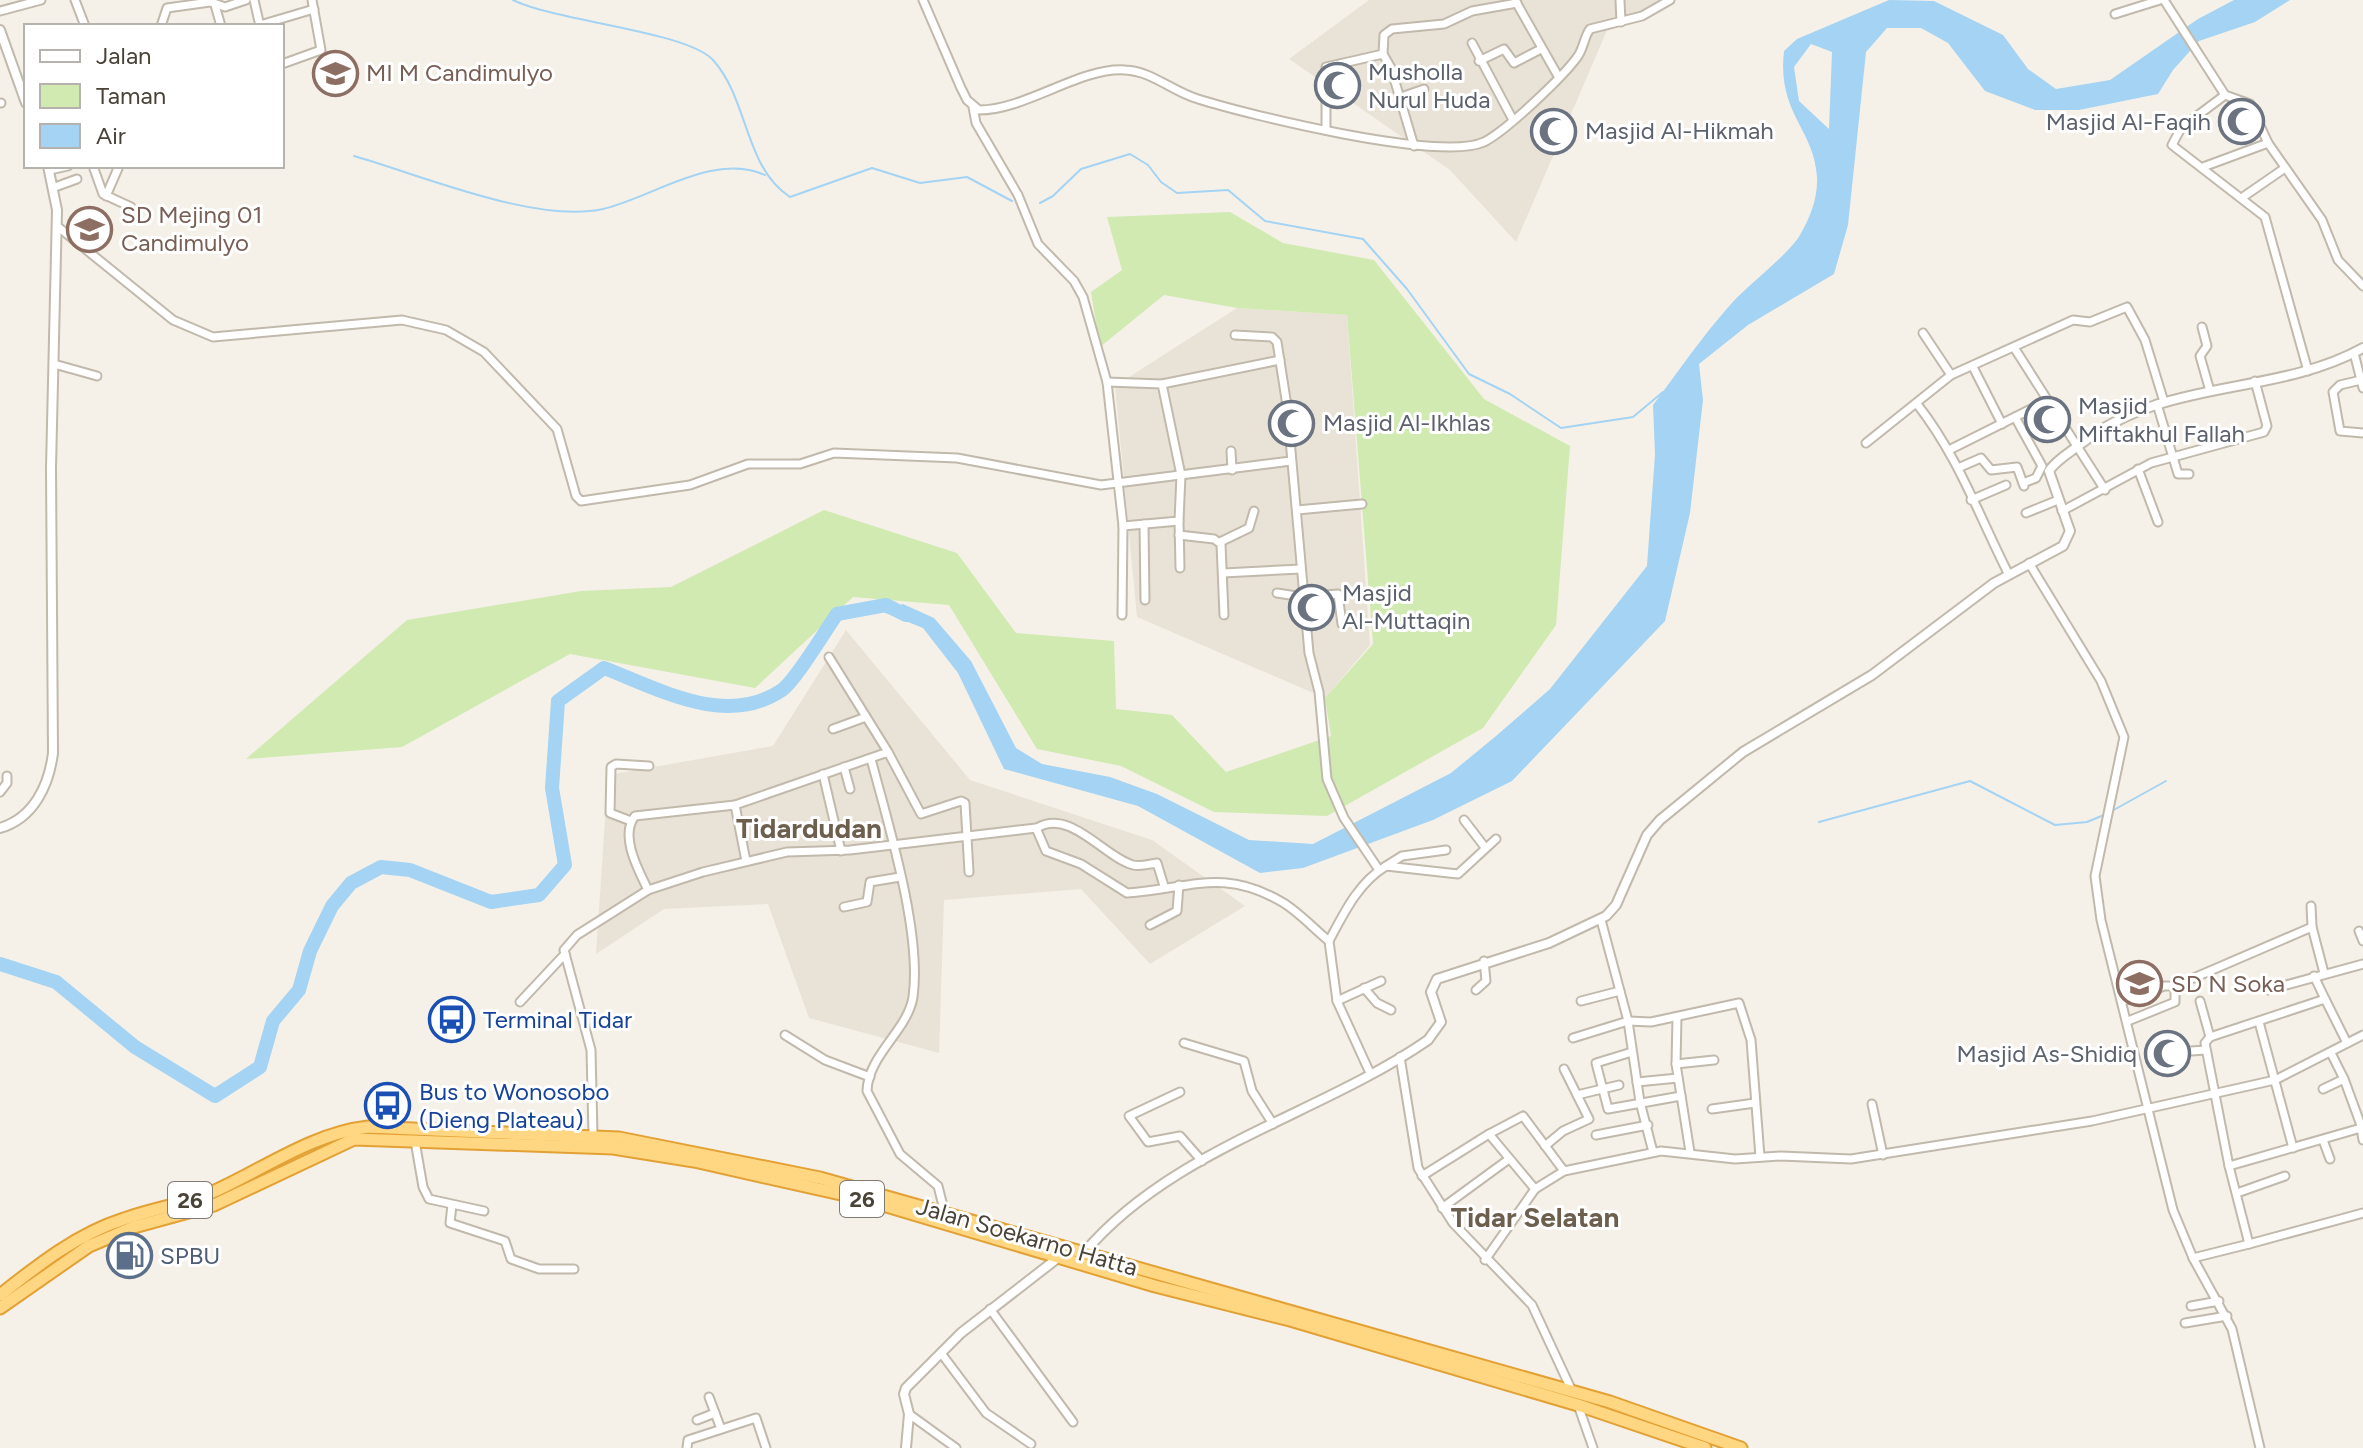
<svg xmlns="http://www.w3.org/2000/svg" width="2363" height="1448" font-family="Figtree,sans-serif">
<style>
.residential{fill:#e9e3d7}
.green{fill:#d1eab1}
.water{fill:#a4d3f3;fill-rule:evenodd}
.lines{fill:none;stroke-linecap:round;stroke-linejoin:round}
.stream{stroke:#a4d3f3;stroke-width:2}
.river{stroke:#a4d3f3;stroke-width:14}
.minor-casing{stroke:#c1b9ab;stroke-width:11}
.tertiary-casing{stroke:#c1b9ab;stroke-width:12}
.trunk-casing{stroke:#e3a135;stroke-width:15}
.minor{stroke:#fff;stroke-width:7}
.tertiary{stroke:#fff;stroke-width:8}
.trunk{stroke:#ffd681;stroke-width:11}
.labels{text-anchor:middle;stroke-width:6;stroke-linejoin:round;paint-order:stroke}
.shield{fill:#fff;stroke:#807b73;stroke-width:2}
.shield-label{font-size:22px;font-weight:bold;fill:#494237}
.worship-label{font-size:24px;fill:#5b616d;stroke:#fff;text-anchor:start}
.education-label{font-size:24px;fill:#785e54;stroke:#fff;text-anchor:start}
.transit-label{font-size:24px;fill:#164399;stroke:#fff;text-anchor:start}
.street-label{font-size:24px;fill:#494237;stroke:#fff}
.service-label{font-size:24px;fill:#4e5e75;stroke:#fff;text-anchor:start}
.quarter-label{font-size:28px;font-weight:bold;fill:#6c5f4e;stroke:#fff}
</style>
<rect width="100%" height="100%" fill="#f5f1e9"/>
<g class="residential">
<path d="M1369,0H1672L1671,5L1608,28L1516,242L1450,170L1289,59Z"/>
<path d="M1237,308L1347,315L1370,645L1325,698L1137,617L1115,386Z"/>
<path d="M846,630L970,780L1152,840L1245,906L1150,964L1081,889L944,900L939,1053L809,1018L768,904L664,909L596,954L608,775L773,746Z"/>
</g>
<path class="green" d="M1230,212L1283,243L1374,260L1484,399L1570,446L1556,625L1483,728L1327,816L1214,812L1121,766L1037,749L949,605L853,597L755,688L570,654L402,747L246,759L407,620L581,591L671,587L824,510L957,553L1016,633L1114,641L1116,709L1172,715L1226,772L1331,736L1325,698L1373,644L1347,315L1237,308L1164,295L1100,347L1091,292L1122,270L1107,217Z"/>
<path class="water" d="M1889,0L1934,1L2003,35L2028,69L2056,89L2110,80L2198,19L2234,0H2290L2255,22L2199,41L2173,70L2158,94L2079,110H2035L1985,91L1948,43L1921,28H1887L1866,52L1848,225L1834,274L1748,325L1699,364L1703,400L1690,513L1665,621L1512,781L1433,820L1303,868L1260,873L1138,806L1004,769L958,673L923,628L883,612L903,604L934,618L971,661L1016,748L1042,764L1110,777L1157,794L1249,840L1313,844L1451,773L1496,736L1550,689L1647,566L1655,454L1653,405C1678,372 1703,335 1731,304C1749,284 1788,255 1800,235C1810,218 1818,198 1817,177C1814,128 1777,114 1784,51L1797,39ZM1811,44L1832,52L1829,129L1799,101L1794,67Z"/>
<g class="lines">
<g class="stream">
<path d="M513,0C558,22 686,31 713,60C749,100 744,167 790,197L872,168L920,183L967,177L1012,201"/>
<path d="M354,156C421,175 536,224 603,209C654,197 712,152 765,175"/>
<path d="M1040,203L1053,196L1081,169L1130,154L1148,165L1161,182L1177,193L1228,190L1265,221L1363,239L1407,289L1469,374L1510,394L1561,428L1633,417L1663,392"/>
<path d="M2110,812L2166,781"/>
<path d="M1819,822L1970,781L2055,825L2087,822L2104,815"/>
</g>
<path class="river" d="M0,964L56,982L135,1047L215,1096L260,1067L273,1021L299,990L310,951L332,906L351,883L381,867L410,870L491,902L539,895L565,865L552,788L558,701L604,668C659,689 726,728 782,690C796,680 825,631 837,614L886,605L906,615"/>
<defs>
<g id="minor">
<path d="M75,0L85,26"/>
<path d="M254,0L260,26"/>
<path d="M923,0L961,88L967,100L979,110C1026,110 1080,67 1125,70C1152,71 1173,92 1198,99C1249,115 1440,162 1484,142C1506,131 1564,76 1578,56C1584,47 1584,37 1590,29L1642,16L1670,0"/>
<path d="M1620,0L1621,22"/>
<path d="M2164,0L2225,95L2250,104L2268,143L2322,220L2338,260L2363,286"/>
<path d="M208,1L225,7L246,0"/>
<path d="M1516,2L1558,76"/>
<path d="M215,5L221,26"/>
<path d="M0,11L41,0"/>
<path d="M2115,14L2160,0"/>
<path d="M260,25L314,9"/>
<path d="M161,26L167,8L210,2"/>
<path d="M1472,43L1513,120"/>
<path d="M1383,54L1384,35L1392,29L1444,24L1472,11L1517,3"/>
<path d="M1479,61L1504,49L1514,63L1541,49"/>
<path d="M282,64L321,50L312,0"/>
<path d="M2225,95L2181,128L2172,145L2265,217L2308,371"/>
<path d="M1401,97L1424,89"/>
<path d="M0,103H1"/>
<path d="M973,107L976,123L1018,195L1038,244L1074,281L1083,297L1107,382L1123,526"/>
<path d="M1326,130V67L1383,54L1391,68L1414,146"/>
<path d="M93,166L103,194L131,207"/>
<path d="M2203,167L2268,143"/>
<path d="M50,170L68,166"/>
<path d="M55,187L77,179"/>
<path d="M106,196L119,166"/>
<path d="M2243,197L2285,168"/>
<path d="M57,226L173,320L213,337L402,320L446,330L484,352L557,429L576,496L581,501L690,485L748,464H800L834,453L957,458L1101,485L1291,461"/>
<path d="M2202,327L2207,346L2200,356L2210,391"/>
<path d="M1923,333L1951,375"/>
<path d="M1235,335L1272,337L1277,342L1287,406L1309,653L1319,692L1327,779L1344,818L1379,870"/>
<path d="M2015,349L2105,490"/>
<path d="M2354,353L2363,388"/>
<path d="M54,364L97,376"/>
<path d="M1973,367L2002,424"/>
<path d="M2361,380L2340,385L2333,392L2340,431L2363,433"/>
<path d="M1107,382L1162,384L1181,475L1179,521L1123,526L1122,615"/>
<path d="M1162,384L1280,360"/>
<path d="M1917,404C1958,456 1979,516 2009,575"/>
<path d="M2157,404L2178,474H2189"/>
<path d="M2015,417L2042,466L2036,478L2023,483"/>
<path d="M1866,443L1951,375L2073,320L2090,322L2127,307L2145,340L2164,402"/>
<path d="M1951,449L2047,401"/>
<path d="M1231,451L1232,470"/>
<path d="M1958,468L1981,458L1991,470L2017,467L2024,486"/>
<path d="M2138,469L2158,522"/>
<path d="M1971,500L2006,485"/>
<path d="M1297,510L1362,504"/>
<path d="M2062,511L2151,463L2264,432L2267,426L2255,381"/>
<path d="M2026,513L2058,500"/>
<path d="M1179,521L1180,568"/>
<path d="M1144,524L1145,600"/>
<path d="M1179,535L1214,539L1221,544L1224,615"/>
<path d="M1220,542L1249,528L1254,511"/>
<path d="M2029,563L2101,681L2124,737L2095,876L2101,920L2173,1210L2193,1258L2232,1329L2260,1448"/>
<path d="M1223,573L1301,569"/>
<path d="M1277,593L1303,597L1338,594L1342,624"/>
<path d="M829,657L888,752"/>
<path d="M833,729L866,717"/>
<path d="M871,759C888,823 922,933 913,997C908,1030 868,1055 867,1091L900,1154L938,1186L945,1214"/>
<path d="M844,767L850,789"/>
<path d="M823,774L841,851"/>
<path d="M0,792L7,783V776"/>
<path d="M735,805L746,861"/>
<path d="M1464,820L1484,846"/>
<path d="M631,821L610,813L611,767L616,764L649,766"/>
<path d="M1037,828C1070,808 1104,857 1133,865C1141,867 1149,864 1157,863L1164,886"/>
<path d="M1386,866L1402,856L1446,850"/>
<path d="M648,890C639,871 619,836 635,816L735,805L888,752L921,814L961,801L965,803L969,872"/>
<path d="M2311,906L2312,927"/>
<path d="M844,907L867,902L870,882L900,877"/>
<path d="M1601,920L1628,1021L1640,1102L1653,1152"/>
<path d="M1150,925L1177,911L1179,885"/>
<path d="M2359,931L2363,941"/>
<path d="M1329,941C1344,913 1358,883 1386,866L1458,874L1496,839"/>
<path d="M2314,976L2325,999"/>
<path d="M1364,988L1377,1003L1391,1010"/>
<path d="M1476,990L1486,981L1484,961"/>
<path d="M2268,990L2363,964"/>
<path d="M1337,1001L1381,981"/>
<path d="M1581,1001L1620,991"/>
<path d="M2123,1001L2164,986H2175L2312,927L2324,973"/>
<path d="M2200,1001L2210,1037"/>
<path d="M520,1002L565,954"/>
<path d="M1677,1017L1676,1064L1690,1152"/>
<path d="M2128,1021L2175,1002V986"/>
<path d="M2259,1022L2293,1148"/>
<path d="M785,1035L825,1060L870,1077"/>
<path d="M1573,1038L1628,1021L1651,1022L1739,1003L1751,1040L1760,1157"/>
<path d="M1184,1043L1244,1061L1252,1091L1273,1124"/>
<path d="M2347,1043L2325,999L2210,1037L2205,1043L2229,1166L2361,1128L2363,1140"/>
<path d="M1632,1052L1596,1063L1608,1109L1681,1096"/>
<path d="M2176,1052L2206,1050"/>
<path d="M1400,1057L1418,1168L1453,1223L1532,1305L1572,1391"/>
<path d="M1676,1064L1714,1060"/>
<path d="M1564,1069L1577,1095"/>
<path d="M2344,1079L2362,1128"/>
<path d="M1637,1082L1678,1078"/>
<path d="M2323,1089L2344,1079L2331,1053"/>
<path d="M1180,1092L1129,1116L1148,1142L1180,1136L1202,1161"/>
<path d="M1872,1104L1883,1155"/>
<path d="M1712,1109L1755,1103"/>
<path d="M1489,1134L1523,1116L1564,1171"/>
<path d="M593,1135L591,1050L564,950L577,935L648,890L703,872L787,852L850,850L1036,828L1046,851L1081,864L1127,893C1189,889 1222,867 1282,902C1299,912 1314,929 1329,941L1337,1001L1370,1073"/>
<path d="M1596,1135L1648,1125"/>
<path d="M2323,1140L2330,1159"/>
<path d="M415,1141L423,1187L429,1199L484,1211"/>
<path d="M1545,1146L1563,1131L1589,1119L1577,1095L1619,1085"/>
<path d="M1422,1176L1489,1134L1535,1189"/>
<path d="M2237,1193L2285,1176"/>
<path d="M452,1205L450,1223L505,1241L511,1259L539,1269H574"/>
<path d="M1442,1208L1509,1159"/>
<path d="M2249,1244L2363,1213"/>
<path d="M2193,1258L2249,1244L2229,1166"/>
<path d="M1485,1260L1535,1189L1564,1171L1661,1151L1735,1159L1781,1156L1851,1159L2092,1121L2275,1080L2363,1035"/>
<path d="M2191,1306L2219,1301"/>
<path d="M990,1309L1073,1422"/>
<path d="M2185,1323L2227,1316"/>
<path d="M941,1353L986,1413L1031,1444"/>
<path d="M709,1397L721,1429"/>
<path d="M1578,1405L1593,1448"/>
<path d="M909,1414L956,1448"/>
<path d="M697,1420L715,1413"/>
<path d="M687,1448L688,1440L756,1418L766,1448"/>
</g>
<g id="tertiary">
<path d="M0,30L26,103"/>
<path d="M0,828C34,818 49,785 53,753L51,468L57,210L48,166"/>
<path d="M1083,1254C1172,1148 1318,1116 1428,1040L1441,1022L1431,992L1437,979L1549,943L1606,916L1616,905L1647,835L1660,820L1743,752L1872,675L1994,583L2063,546L2070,531L2049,471C2057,459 2071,452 2082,443C2167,377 2274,397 2363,348"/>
<path d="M906,1448L909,1414L904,1394L906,1388L961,1333L1059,1257"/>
</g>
<g id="trunk">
<path d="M0,1295C38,1265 77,1234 124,1219C155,1208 187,1204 217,1190C265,1168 314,1133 368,1127L619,1138L820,1178L1610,1402L1741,1448"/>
<path d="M0,1308L89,1246L134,1227L214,1205L354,1139L613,1148L694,1161L863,1199L1155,1286L1290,1320L1578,1405L1705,1448"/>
</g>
</defs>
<use href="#minor" class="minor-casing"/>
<use href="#tertiary" class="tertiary-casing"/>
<use href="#trunk" class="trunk-casing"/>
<use href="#minor" class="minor"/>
<use href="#tertiary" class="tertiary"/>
<use href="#trunk" class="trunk"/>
</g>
<defs>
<symbol id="school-ring" viewBox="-11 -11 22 22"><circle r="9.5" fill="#fff" stroke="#8d6e63" stroke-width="1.5"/><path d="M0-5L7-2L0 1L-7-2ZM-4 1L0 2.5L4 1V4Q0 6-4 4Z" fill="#8d6e63"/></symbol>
<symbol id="mosque-ring" viewBox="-11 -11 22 22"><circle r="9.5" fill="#fff" stroke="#6b7280" stroke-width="1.5"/><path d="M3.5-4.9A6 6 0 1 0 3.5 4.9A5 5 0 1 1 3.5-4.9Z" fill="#6b7280"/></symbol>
<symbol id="bus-ring" viewBox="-11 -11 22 22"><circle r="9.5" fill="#fff" stroke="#1a4fb4" stroke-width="1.5"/><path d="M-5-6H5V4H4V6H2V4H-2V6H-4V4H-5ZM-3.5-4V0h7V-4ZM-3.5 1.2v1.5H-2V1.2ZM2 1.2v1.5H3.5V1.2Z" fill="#1a4fb4"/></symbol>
<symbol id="fuel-ring" viewBox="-11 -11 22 22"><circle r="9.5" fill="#fff" stroke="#5c6f8a" stroke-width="1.5"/><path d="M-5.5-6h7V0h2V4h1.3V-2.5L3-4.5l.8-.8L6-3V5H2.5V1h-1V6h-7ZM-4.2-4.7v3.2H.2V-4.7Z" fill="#5c6f8a"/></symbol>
</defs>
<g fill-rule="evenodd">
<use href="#school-ring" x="310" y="48" width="51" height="51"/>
<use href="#mosque-ring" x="1312" y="60" width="51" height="51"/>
<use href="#mosque-ring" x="2216" y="96" width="51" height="51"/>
<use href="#mosque-ring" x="1528" y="106" width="51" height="51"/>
<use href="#school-ring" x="64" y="204" width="51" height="51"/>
<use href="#mosque-ring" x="2022" y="394" width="51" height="51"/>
<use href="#mosque-ring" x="1266" y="398" width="51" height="51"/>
<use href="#mosque-ring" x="1286" y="582" width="51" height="51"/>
<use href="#school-ring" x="2114" y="958" width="51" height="51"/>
<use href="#bus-ring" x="426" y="994" width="51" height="51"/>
<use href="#mosque-ring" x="2142" y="1028" width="51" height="51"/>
<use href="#bus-ring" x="362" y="1080" width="51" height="51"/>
<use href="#fuel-ring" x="104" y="1230" width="51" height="51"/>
</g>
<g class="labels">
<g class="shield">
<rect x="840" y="1181" width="44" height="36" rx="6"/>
<rect x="168" y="1182" width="44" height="36" rx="6"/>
</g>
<g class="shield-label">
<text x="862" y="1207">26</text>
<text x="190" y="1208">26</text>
</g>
<g class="worship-label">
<text x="1368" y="80">Musholla<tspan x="1368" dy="28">Nurul Huda</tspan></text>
<text x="2211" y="130" text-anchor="end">Masjid Al-Faqih</text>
<text x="1585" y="139">Masjid Al-Hikmah</text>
<text x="2078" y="414">Masjid<tspan x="2078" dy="28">Miftakhul Fallah</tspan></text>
<text x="1323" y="431">Masjid Al-Ikhlas</text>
<text x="1342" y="601">Masjid<tspan x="1342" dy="28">Al-Muttaqin</tspan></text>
<text x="2137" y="1062" text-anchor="end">Masjid As-Shidiq</text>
</g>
<g class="education-label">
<text x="366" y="81">MI M Candimulyo</text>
<text x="121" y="223">SD Mejing 01<tspan x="121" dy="28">Candimulyo</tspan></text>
<text x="2171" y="992">SD N Soka</text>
</g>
<g class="transit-label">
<text x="483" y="1028">Terminal Tidar</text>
<text x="419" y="1100">Bus to Wonosobo<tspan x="419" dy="28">(Dieng Plateau)</tspan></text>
</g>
<g class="street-label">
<text transform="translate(1027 1237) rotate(16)" y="8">Jalan Soekarno Hatta</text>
</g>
<g class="service-label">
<text x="160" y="1264">SPBU</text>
</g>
<g class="quarter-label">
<text x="809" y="838">Tidardudan</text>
<text x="1535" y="1227">Tidar Selatan</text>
</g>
</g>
<rect x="24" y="24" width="260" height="144" fill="#ffffff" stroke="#b6b3af" stroke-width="2"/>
<rect x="40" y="50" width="40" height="12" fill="#ffffff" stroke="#b6b3af" stroke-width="2"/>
<text x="96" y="64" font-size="24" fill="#494237">Jalan</text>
<rect x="40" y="84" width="40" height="24" fill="#d1eab1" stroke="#b6b3af" stroke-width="2"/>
<text x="96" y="104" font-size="24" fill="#494237">Taman</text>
<rect x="40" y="124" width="40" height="24" fill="#a4d3f3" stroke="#b6b3af" stroke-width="2"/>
<text x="96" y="144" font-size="24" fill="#494237">Air</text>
</svg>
